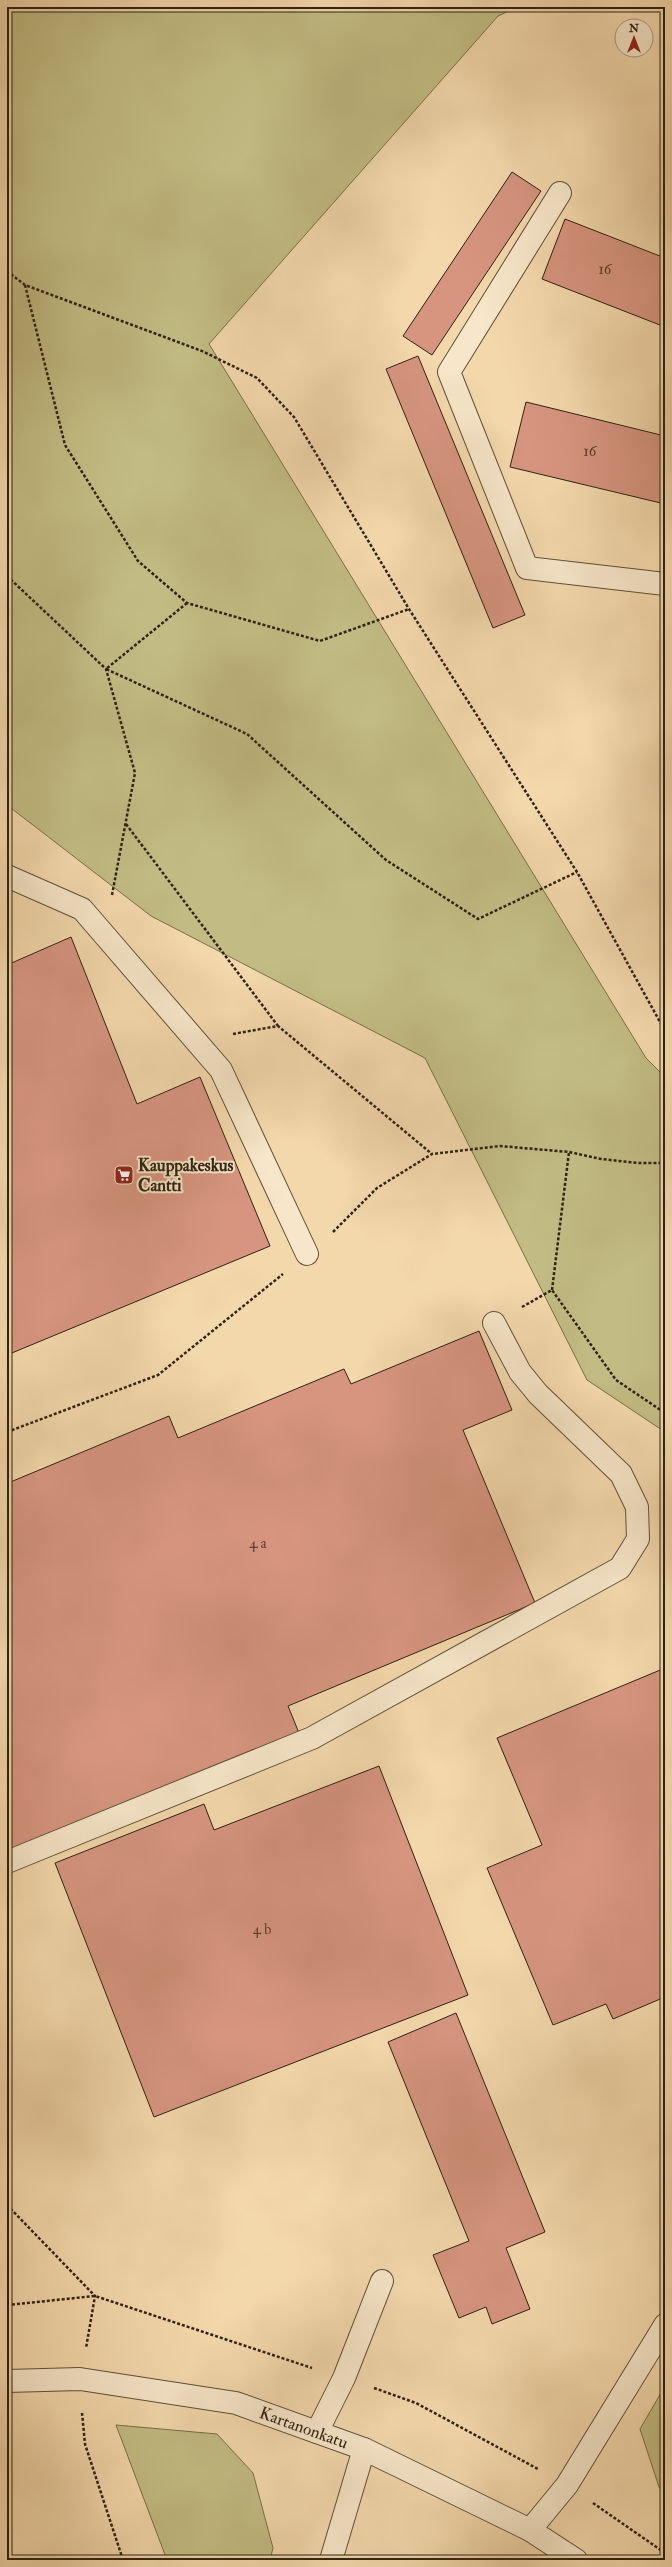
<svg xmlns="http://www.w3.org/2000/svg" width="672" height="2567" font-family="'IM FELL Double Pica',serif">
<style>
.green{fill:#c2bc84;stroke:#786f4a}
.building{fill:#d79580;stroke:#2e2211}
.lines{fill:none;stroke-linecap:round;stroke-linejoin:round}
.minor-casing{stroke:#5f5038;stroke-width:24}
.path{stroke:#2e2211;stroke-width:2.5;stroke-dasharray:3 2;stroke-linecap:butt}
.minor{stroke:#f7e6c9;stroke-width:22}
.labels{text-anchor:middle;stroke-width:4;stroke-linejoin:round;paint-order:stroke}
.number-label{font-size:15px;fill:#583f2d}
.poi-label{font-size:17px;font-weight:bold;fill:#2e2211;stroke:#f7e6c9;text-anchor:start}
.street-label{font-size:17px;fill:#2e2211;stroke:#f7e6c9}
</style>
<rect width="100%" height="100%" fill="#f3d8ac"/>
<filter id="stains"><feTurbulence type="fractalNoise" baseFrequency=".005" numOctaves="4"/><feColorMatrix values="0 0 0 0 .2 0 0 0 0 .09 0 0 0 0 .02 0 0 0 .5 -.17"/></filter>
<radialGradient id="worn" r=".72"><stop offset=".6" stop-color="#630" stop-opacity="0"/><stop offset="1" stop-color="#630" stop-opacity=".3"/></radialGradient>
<g class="green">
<path d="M7,7H518L498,16L209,344L646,1058L665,1077V1432L587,1380L425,1058L151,916L7,805Z"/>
<path d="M665,2386V2495L659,2487L640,2429Z"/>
<path d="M116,2425L217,2434L253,2473L273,2548L270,2560H167Z"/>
</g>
<g class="building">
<path d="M512,172L541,191L432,355L403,336Z"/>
<path d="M565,219L665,258V327L542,279Z"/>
<path d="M418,356L525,615L493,628L386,369Z"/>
<path d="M526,402L665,436V504L510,467Z"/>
<path d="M71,937L137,1104L200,1077L270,1246L7,1355V965Z"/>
<path d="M479,1331L512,1410L463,1430L535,1603L288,1706L299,1733L7,1855V1480L8,1483L169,1416L178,1438L344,1369L351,1384Z"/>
<path d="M665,1668V1997L613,2019L606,2004L553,2025L487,1868L542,1845L497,1738Z"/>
<path d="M379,1766L468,1995L154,2117L55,1863L204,1804L214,1830Z"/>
<path d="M456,2013L545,2232L506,2248L530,2309L492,2324L486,2307L459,2318L433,2255L469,2241L388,2042Z"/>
</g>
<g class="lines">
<defs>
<g id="minor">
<path d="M560,193L449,372L527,568L665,584"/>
<path d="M7,876L82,909L221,1070L307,1254"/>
<path d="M7,1862L312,1738L620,1568L638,1539L637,1507L621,1474L538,1394L520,1372L494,1323"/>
<path id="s1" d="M7,2381L80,2379L236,2403L364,2449L530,2530L576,2560"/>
<path d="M317,2432L344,2378L382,2281"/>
<path d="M530,2530L567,2485L665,2325"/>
<path d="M331,2560L364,2449"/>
</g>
</defs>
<use href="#minor" class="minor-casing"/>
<g class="path">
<path d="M7,271L25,285L202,351L257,378L294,417L409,609L577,872L665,1031"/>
<path d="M25,285L65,445L138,561L187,603L320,641L409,609"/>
<path d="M7,576L106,669L135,773L112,895"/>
<path d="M187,603L106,669L247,734L386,860L478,919L577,872"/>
<path d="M126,824L278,1026"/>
<path d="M233,1034L278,1026L432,1154"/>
<path d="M333,1232L377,1188L432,1154L500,1146L569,1152L601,1159L638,1163H665"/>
<path d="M552,1290L569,1152"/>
<path d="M522,1307L552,1290L616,1380L665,1413"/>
<path d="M7,1432L158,1375L283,1274"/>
<path d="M7,2205L95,2296L86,2348"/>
<path d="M7,2305L95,2296L312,2368"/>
<path d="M374,2388L416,2403L538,2469"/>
<path d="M82,2413L85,2444L123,2560"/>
<path d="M593,2503L665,2553"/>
</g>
<use href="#minor" class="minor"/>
</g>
<defs>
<symbol id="supermarket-square" viewBox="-11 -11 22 22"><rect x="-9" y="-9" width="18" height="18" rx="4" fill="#8f2418" stroke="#f7e6c9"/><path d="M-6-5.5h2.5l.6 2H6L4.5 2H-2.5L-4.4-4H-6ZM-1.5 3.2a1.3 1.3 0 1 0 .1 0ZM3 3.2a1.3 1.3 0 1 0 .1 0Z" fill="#fff"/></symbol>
</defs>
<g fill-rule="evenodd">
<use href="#supermarket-square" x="113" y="1164" width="22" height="22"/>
</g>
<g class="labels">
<g class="number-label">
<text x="605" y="274">16</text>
<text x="590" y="456">16</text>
<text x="258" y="1548">4 a</text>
<text x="262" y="1934">4 b</text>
</g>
<g class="poi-label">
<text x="138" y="1171">Kauppakeskus<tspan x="138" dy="20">Cantti</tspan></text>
</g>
<g class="street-label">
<text dy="6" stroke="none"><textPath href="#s1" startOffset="303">Kartanonkatu</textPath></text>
</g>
</g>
<rect width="672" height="2567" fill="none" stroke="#f3d8ac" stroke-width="24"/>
<rect x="8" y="8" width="656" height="2551" fill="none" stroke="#2e2211" stroke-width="2"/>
<rect x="12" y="12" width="648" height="2543" fill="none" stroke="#2e2211"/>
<g transform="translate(634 38)"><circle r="19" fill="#f7e6c9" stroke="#a7987f"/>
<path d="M0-3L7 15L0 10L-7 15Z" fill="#8f2418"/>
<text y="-6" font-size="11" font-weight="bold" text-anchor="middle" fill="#2e2211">N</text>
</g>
<rect width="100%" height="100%" filter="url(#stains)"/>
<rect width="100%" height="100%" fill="url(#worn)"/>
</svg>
